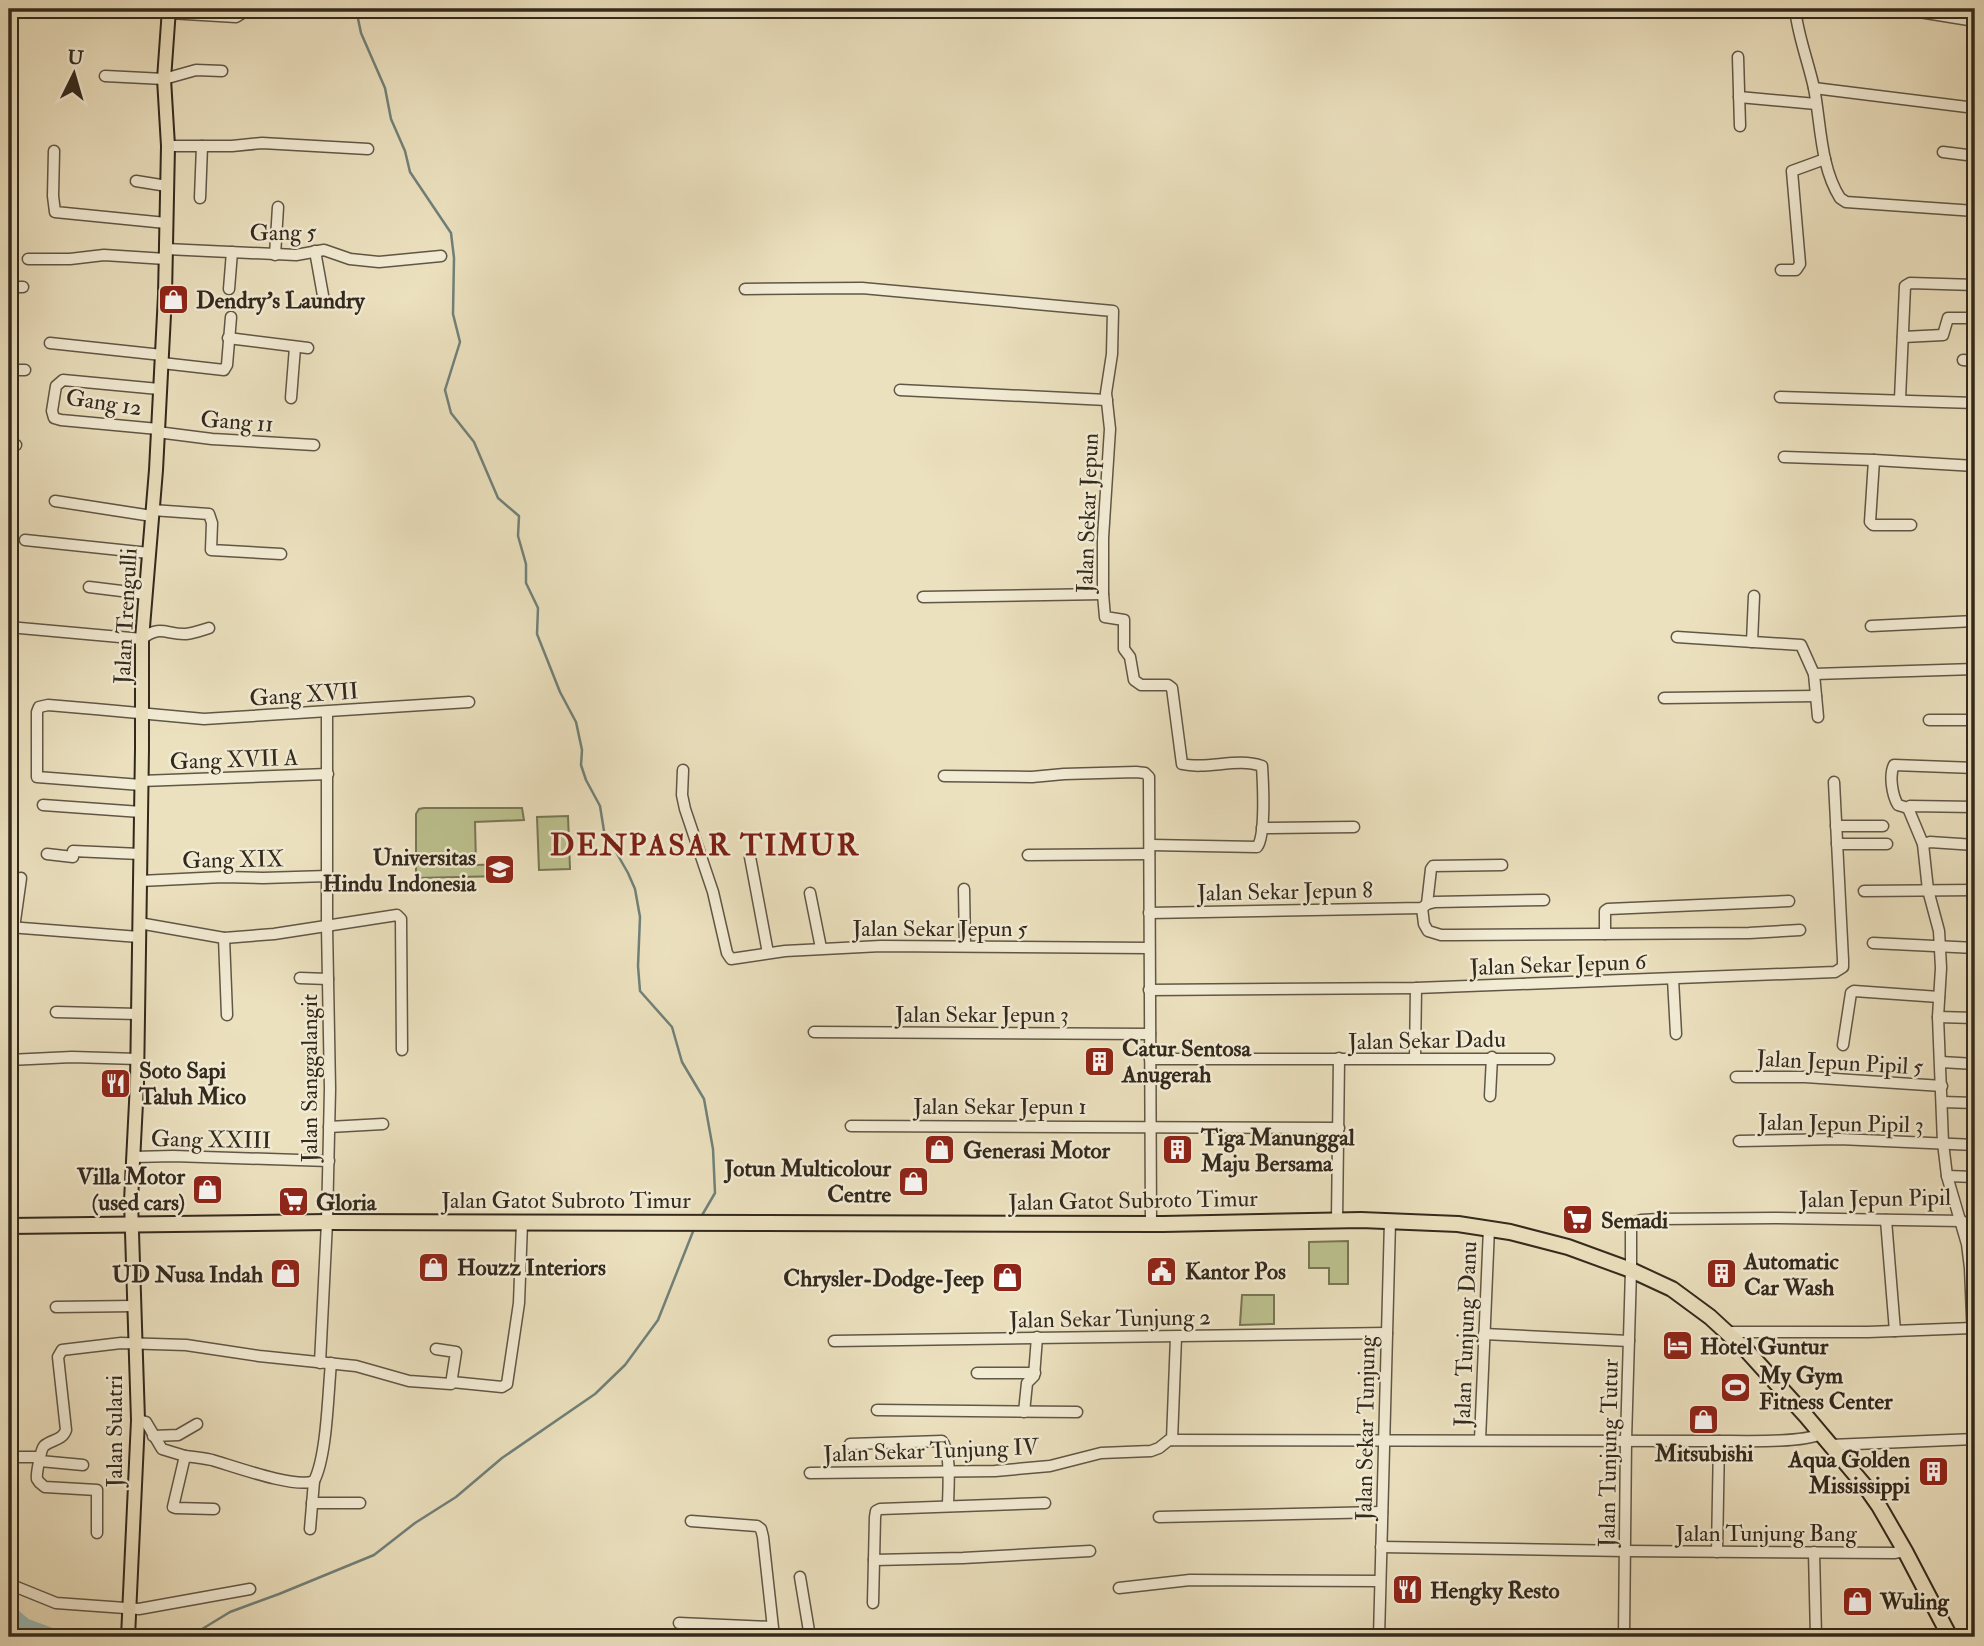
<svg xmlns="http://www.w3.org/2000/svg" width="1984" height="1646" font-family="'IM FELL Double Pica',serif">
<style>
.green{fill:#bcc28f;stroke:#777656;stroke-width:2}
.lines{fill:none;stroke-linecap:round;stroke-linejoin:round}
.stream{stroke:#708179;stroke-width:2.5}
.river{stroke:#99bcb7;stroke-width:18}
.minor-casing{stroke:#605746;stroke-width:13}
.major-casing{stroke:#32291d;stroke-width:16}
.highway-casing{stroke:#32291d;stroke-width:18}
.minor{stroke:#f3ecd5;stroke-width:10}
.major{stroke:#ece1bf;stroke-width:12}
.highway{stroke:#ece1bf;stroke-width:14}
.labels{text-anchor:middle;stroke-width:5;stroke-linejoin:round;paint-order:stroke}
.street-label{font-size:23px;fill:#32291d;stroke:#f3ecd5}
.poi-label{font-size:23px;font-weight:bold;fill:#32291d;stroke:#f3ecd5;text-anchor:start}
.district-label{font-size:30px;font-weight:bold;letter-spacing:2px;fill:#7a1f14;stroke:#f3ecd5}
</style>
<rect width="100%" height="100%" fill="#ece1bf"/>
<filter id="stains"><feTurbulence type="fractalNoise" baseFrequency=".00286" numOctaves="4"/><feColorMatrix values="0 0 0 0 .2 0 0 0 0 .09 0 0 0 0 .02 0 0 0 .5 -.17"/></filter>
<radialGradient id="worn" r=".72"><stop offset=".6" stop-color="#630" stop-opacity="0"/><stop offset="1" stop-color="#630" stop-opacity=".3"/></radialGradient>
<g class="green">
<path d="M424,808H522L524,820L475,822L476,865L502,864L503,876L416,878V814L419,809Z"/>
<path d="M568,816L570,869L539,870L537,817Z"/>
<path d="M1348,1241V1284H1329V1268H1309V1242Z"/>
<path d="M1242,1295H1274V1324L1240,1325Z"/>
</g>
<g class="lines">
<g class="stream">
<path d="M356,9L361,33L385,88L391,119L405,151L410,172L451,233L454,258L453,314L460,342L445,390L451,413L474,442L498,498L519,516L518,536L526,564V583L538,608L537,634L560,692L576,722L582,750L581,765L586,780L600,806L604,831L628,873L635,889L640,917L638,966L640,991L672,1027L682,1062L704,1099L713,1149L715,1193L701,1217"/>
<path d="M189,1637L230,1612L279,1594L374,1555L415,1523L456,1497L502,1458L595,1394L625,1365L658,1320L694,1229"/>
</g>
<path class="river" d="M9,1614L24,1627L51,1637"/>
<defs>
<g id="minor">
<path d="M1795,9C1798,36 1808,61 1814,88C1821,124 1820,166 1840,198L1846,202L1975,211"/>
<path d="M1901,9L1975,21"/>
<path d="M169,13L236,17L241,14V9"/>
<path d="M1738,57L1740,126"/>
<path d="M105,76L164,79L196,70L222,71"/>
<path d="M1814,88L1975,108"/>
<path d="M1739,97L1816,104"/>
<path d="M168,146H232L262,143L368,149"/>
<path d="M54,151L53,196L55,212L166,223"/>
<path d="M1943,152L1975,156"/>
<path d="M136,181L167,186"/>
<path d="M200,198L202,146"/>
<path d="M166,249L296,255L324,250L350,259L379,262L441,256"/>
<path d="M315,251L324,301"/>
<path d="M275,255L278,207"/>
<path d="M28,259H70L104,255L166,259"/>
<path d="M1781,270H1796L1800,264L1792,171L1825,159"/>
<path d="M9,287H23"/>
<path d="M229,289L232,252"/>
<path d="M745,289L862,288L1113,311L1112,354L1106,393L1110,429L1103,538V594L1105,617L1124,620V649L1130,657L1134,680L1141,685H1168L1172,688L1182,764C1208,770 1237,757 1262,766C1263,782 1266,836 1257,847L1151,845"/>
<path d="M1903,337L1943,335L1948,318H1975"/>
<path d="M228,338L308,348"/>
<path d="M50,343L162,355"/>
<path d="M1963,360L1975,361"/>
<path d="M162,363L224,370L227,365L231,317"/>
<path d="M9,370H25"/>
<path d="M900,390L1107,400"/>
<path d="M1780,397L1975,403"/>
<path d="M291,398L295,347"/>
<path d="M1900,399L1905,286L1910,283L1975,285"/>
<path d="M158,429L61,420L54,418L52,411L56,386L63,380L159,389"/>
<path d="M157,432L212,439L314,445"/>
<path d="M9,445H16"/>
<path d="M1784,457L1874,460L1975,466"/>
<path d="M1874,460L1870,522L1873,525H1911"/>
<path d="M55,501L152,516"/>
<path d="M152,510L209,514L212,523L211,550L281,554"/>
<path d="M25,540L149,553"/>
<path d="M89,587L146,594"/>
<path d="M923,597L1103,594"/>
<path d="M1871,626L1975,621"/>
<path d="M9,627L142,639C160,624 167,635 186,634C194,633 202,630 209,628"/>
<path d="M1677,637L1801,645L1814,674L1818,717"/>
<path d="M1752,642L1754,596"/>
<path d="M1814,674L1975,669"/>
<path d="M1664,698L1816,696"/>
<path d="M1929,720H1975"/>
<path d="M1975,768L1894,765C1889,775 1892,795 1898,805L1908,808L1910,806L1975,807"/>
<path d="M683,770L682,795L685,809L713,892L727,953L731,959L785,951L881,946L1149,948"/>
<path d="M944,776L1032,777L1064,774L1136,772L1145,773L1149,777L1151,1224"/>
<path d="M141,781L328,774"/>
<path d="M141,785L37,777V712L39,707L48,705L95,709L204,719L469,702"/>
<path d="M43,805L141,812"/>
<path d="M1908,808L1923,844L1928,890L1939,931L1941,968L1938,1017L1943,1143L1947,1176L1967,1244L1970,1268L1973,1340L1975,1346"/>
<path d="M1836,826H1883"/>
<path d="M1262,828L1354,827"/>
<path d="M1837,844H1887"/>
<path d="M1923,844L1930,842L1975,845"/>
<path d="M47,854L73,857V851L140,854"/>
<path d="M1028,855L1149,854"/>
<path d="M750,857L768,953"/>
<path d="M140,881L223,877L263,878L328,876"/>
<path d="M964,889L965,946"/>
<path d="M1864,891L1975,890"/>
<path d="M810,893L821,948"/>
<path d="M1427,904L1431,869L1433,866L1502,865"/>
<path d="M1422,908L1424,924L1428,931L1441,935H1453L1749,933L1800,930"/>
<path d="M1149,913L1422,908L1427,904L1435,902L1544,900"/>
<path d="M139,923L224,938L274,934L397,915L401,919L402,1050"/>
<path d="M9,927L139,937"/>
<path d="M14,928L21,878"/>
<path d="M1605,934V911L1608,909L1789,901"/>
<path d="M224,938L227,1015"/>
<path d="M1873,943L1975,948"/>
<path d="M300,978L328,979"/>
<path d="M1673,979L1676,1034"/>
<path d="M1149,990L1416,988L1835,972L1843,967V960L1834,782"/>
<path d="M56,1012L138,1014"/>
<path d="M1938,1017L1975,1018"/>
<path d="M814,1032L1150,1034"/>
<path d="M1843,1045L1851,993L1854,991L1939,997"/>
<path d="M1415,1058L1416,988"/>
<path d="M1150,1059H1549"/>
<path d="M9,1060L72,1057L138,1059"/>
<path d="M1941,1062L1975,1064"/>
<path d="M1736,1077H1805L1942,1086"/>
<path d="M1490,1096L1492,1057"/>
<path d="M1942,1102L1975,1103"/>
<path d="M851,1126L1339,1128"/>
<path d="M329,1127L383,1124"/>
<path d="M1739,1141L1839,1139L1975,1145"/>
<path d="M134,1157L173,1156L329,1161"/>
<path d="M1947,1176L1975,1177"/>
<path d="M1337,1220L1339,1058"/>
<path d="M1886,1220L1895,1331"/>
<path d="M56,1307L134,1306"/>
<path d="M1727,1332H1868L1972,1328"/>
<path d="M1484,1334L1629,1341"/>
<path d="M834,1341L1387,1333"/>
<path d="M320,1363L327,1222L330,1089L327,926V712"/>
<path d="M977,1373H1035"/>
<path d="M452,1382L502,1387L507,1384L519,1303L522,1223"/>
<path d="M877,1410L1077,1412"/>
<path d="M1024,1412L1027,1383L1034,1376L1037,1337"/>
<path d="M138,1420L146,1422L162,1449L185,1456"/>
<path d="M153,1436L178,1435L197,1424"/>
<path d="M1172,1440L1176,1337"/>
<path d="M1480,1440L1489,1228"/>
<path d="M850,1444L942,1441C952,1452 948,1491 948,1506"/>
<path d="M1831,1445L1975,1439"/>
<path d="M9,1457H40"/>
<path d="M40,1461L83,1465"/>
<path d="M810,1473L995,1471L1050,1466L1101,1453L1151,1451L1159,1448L1169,1440L1719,1441C1744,1441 1801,1443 1821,1434"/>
<path d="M312,1503H360"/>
<path d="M214,1509L176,1508L173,1507L185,1456C194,1457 203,1458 212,1460C233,1466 296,1489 314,1481C327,1456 328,1393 331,1363"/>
<path d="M1159,1517L1382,1512"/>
<path d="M691,1521L757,1526L761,1529L763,1537L774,1637"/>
<path d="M310,1529L314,1481"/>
<path d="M97,1533V1490L45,1487C41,1484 39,1483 37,1479C36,1474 41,1449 44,1446C52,1439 62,1441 66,1430L58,1357L62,1350L121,1343L186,1345L259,1356L356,1366L409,1381L451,1384L456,1352L436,1349"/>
<path d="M1381,1547L1626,1551L1894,1553L1905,1551"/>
<path d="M1717,1552L1719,1441"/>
<path d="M1814,1552L1816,1637"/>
<path d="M874,1560L963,1558L1090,1551"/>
<path d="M800,1577L810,1637"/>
<path d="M9,1584L56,1603L139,1609L250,1589"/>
<path d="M1119,1588L1190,1580L1380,1581"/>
<path d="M873,1603L875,1517L876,1511L880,1509L1045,1503"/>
<path d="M679,1623L772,1627"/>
<path d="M1379,1637L1390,1221"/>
<path d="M1624,1637L1626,1440L1631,1270V1230L1633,1223L1641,1220L1659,1219L1774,1218L1962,1221"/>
</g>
<path id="major" d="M128,1637L138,1420L131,1201L137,1083L142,749V639L156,470L165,295L168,146L164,79L169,9"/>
<path id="highway" d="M9,1226L327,1222L1163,1224L1361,1220L1458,1224L1510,1232L1568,1247L1631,1270L1672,1289L1710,1317L1748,1352L1806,1416L1865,1486L1879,1506L1905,1551L1950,1637"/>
</defs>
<use href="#minor" class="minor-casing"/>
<use href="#major" class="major-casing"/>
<use href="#highway" class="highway-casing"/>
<use href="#minor" class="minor"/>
<use href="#major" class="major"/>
<use href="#highway" class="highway"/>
</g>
<defs>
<symbol id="shop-square" viewBox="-11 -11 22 22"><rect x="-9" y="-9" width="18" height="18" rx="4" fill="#8f2418" stroke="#f3ecd5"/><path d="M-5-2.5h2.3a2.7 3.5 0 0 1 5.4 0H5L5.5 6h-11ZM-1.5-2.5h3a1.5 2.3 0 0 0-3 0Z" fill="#fff"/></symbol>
<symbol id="university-square" viewBox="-11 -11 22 22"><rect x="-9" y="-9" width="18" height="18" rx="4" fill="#8f2418" stroke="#f3ecd5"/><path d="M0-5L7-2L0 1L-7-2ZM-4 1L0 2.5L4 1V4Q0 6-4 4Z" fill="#fff"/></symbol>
<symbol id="building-square" viewBox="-11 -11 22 22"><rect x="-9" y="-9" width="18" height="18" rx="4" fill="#8f2418" stroke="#f3ecd5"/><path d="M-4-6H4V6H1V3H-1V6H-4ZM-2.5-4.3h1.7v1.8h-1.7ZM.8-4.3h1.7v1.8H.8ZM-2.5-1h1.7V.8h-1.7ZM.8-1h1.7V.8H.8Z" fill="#fff"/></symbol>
<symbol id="restaurant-square" viewBox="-11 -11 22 22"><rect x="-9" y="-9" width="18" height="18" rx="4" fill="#8f2418" stroke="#f3ecd5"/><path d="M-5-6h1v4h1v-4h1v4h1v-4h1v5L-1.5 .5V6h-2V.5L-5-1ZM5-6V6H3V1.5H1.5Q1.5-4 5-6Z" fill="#fff"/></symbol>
<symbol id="supermarket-square" viewBox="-11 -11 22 22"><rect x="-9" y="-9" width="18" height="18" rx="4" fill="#8f2418" stroke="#f3ecd5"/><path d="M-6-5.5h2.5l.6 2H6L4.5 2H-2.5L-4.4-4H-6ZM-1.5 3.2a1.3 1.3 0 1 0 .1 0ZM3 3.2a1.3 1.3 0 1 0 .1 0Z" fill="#fff"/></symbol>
<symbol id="civic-square" viewBox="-11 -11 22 22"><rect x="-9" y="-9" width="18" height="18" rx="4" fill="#8f2418" stroke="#f3ecd5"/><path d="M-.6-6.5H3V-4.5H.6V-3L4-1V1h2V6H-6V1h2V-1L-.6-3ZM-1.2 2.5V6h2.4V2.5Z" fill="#fff"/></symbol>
<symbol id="hotel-square" viewBox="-11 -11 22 22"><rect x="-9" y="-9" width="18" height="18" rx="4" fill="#8f2418" stroke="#f3ecd5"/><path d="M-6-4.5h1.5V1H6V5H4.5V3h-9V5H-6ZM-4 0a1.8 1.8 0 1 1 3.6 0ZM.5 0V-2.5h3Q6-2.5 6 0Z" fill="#fff"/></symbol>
<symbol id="stadium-square" viewBox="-11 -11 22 22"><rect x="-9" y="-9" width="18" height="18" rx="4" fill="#8f2418" stroke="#f3ecd5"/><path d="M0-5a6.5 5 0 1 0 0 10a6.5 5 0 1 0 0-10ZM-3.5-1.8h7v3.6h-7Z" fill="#fff"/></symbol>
</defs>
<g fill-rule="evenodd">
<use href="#shop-square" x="156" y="282" width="35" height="35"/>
<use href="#university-square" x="482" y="852" width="35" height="35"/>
<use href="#building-square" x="1082" y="1044" width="35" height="35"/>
<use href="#restaurant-square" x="98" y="1066" width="35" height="35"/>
<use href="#shop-square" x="922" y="1132" width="35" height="35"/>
<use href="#building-square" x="1160" y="1132" width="35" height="35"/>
<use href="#shop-square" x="896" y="1164" width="35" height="35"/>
<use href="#shop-square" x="190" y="1172" width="35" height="35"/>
<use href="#supermarket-square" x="276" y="1184" width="35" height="35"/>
<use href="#supermarket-square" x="1560" y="1202" width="35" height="35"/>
<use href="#shop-square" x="416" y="1250" width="35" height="35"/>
<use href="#civic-square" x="1144" y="1254" width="35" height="35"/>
<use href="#shop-square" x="268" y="1256" width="35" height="35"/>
<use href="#building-square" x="1704" y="1256" width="35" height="35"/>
<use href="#shop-square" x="990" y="1260" width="35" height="35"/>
<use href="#hotel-square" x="1660" y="1328" width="35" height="35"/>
<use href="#stadium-square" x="1718" y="1370" width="35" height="35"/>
<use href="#shop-square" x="1686" y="1402" width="35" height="35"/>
<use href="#building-square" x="1916" y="1454" width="35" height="35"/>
<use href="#restaurant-square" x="1390" y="1572" width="35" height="35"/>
<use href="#shop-square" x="1840" y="1584" width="35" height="35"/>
</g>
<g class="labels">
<g class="street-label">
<text transform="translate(283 232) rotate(-1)" y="8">Gang 5</text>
<text transform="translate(104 402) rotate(8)" y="8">Gang 12</text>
<text transform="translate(237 421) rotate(4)" y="8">Gang 11</text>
<text transform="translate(1087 513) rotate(-88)" y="8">Jalan Sekar Jepun</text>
<text transform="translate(125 616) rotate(-87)" y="8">Jalan Trengulli</text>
<text transform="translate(304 694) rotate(-4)" y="8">Gang XVII</text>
<text transform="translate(234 759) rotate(-2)" y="8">Gang XVII A</text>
<text transform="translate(233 859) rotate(-1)" y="8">Gang XIX</text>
<text transform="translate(1285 891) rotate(-1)" y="8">Jalan Sekar Jepun 8</text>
<text x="940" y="936">Jalan Sekar Jepun 5</text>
<text transform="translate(1558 964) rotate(-2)" y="8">Jalan Sekar Jepun 6</text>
<text x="982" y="1022">Jalan Sekar Jepun 3</text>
<text transform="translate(1427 1040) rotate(-1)" y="8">Jalan Sekar Dadu</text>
<text transform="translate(1840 1062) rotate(3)" y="8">Jalan Jepun Pipil 5</text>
<text transform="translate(309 1078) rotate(-90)" y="8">Jalan Sanggalangit</text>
<text x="1000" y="1114">Jalan Sekar Jepun 1</text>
<text transform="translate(1841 1123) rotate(1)" y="8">Jalan Jepun Pipil 3</text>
<text transform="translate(211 1139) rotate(1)" y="8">Gang XXIII</text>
<text transform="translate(1875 1198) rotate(-1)" y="8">Jalan Jepun Pipil</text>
<text x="566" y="1208">Jalan Gatot Subroto Timur</text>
<text transform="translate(1133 1200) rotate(-1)" y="8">Jalan Gatot Subroto Timur</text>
<text transform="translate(1110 1318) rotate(-1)" y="8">Jalan Sekar Tunjung 2</text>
<text transform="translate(1465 1334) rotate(-88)" y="8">Jalan Tunjung Danu</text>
<text transform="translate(1365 1428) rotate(-89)" y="8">Jalan Sekar Tunjung</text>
<text transform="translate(114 1431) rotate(-90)" y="8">Jalan Sulatri</text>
<text transform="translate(931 1450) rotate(-2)" y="8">Jalan Sekar Tunjung IV</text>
<text transform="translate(1608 1453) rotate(-89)" y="8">Jalan Tunjung Tutur</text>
<text x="1766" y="1541">Jalan Tunjung Bang</text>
</g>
<g class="poi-label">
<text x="196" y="308">Dendry's Laundry</text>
<text x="476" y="865" text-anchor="end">Universitas<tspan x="476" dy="26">Hindu Indonesia</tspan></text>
<text x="1122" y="1056">Catur Sentosa<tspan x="1122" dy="26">Anugerah</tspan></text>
<text x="139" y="1078">Soto Sapi<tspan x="139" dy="26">Taluh Mico</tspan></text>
<text x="1201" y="1145">Tiga Manunggal<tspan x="1201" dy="26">Maju Bersama</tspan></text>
<text x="963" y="1158">Generasi Motor</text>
<text x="891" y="1176" text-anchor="end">Jotun Multicolour<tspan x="891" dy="26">Centre</tspan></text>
<text x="185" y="1184" text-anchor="end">Villa Motor<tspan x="185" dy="26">(used cars)</tspan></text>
<text x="316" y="1210">Gloria</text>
<text x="1601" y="1228">Semadi</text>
<text x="1744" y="1269">Automatic<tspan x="1744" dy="26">Car Wash</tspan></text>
<text x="457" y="1275">Houzz Interiors</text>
<text x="1185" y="1279">Kantor Pos</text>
<text x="263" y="1282" text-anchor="end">UD Nusa Indah</text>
<text x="984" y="1286" text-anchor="end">Chrysler-Dodge-Jeep</text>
<text x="1700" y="1354">Hotel Guntur</text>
<text x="1759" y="1383">My Gym<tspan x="1759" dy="26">Fitness Center</tspan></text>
<text x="1704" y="1461" text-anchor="middle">Mitsubishi</text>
<text x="1910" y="1467" text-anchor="end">Aqua Golden<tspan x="1910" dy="26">Mississippi</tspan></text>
<text x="1430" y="1598">Hengky Resto</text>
<text x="1880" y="1609">Wuling</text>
</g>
<g class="district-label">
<text x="705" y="855">DENPASAR TIMUR</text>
</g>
</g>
<rect width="1984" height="1646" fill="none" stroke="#ece1bf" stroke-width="35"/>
<rect x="10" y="10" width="1963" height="1625" fill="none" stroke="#32291d" stroke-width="3.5"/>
<rect x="18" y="18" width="1949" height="1611" fill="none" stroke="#32291d" stroke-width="2"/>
<g transform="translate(74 74) rotate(5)" stroke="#f3ecd5" stroke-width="5" paint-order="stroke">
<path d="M0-5L12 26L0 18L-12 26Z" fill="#32291d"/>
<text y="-10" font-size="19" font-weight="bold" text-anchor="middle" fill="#32291d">U</text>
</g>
<rect width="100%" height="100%" filter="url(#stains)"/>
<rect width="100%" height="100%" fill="url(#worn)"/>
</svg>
